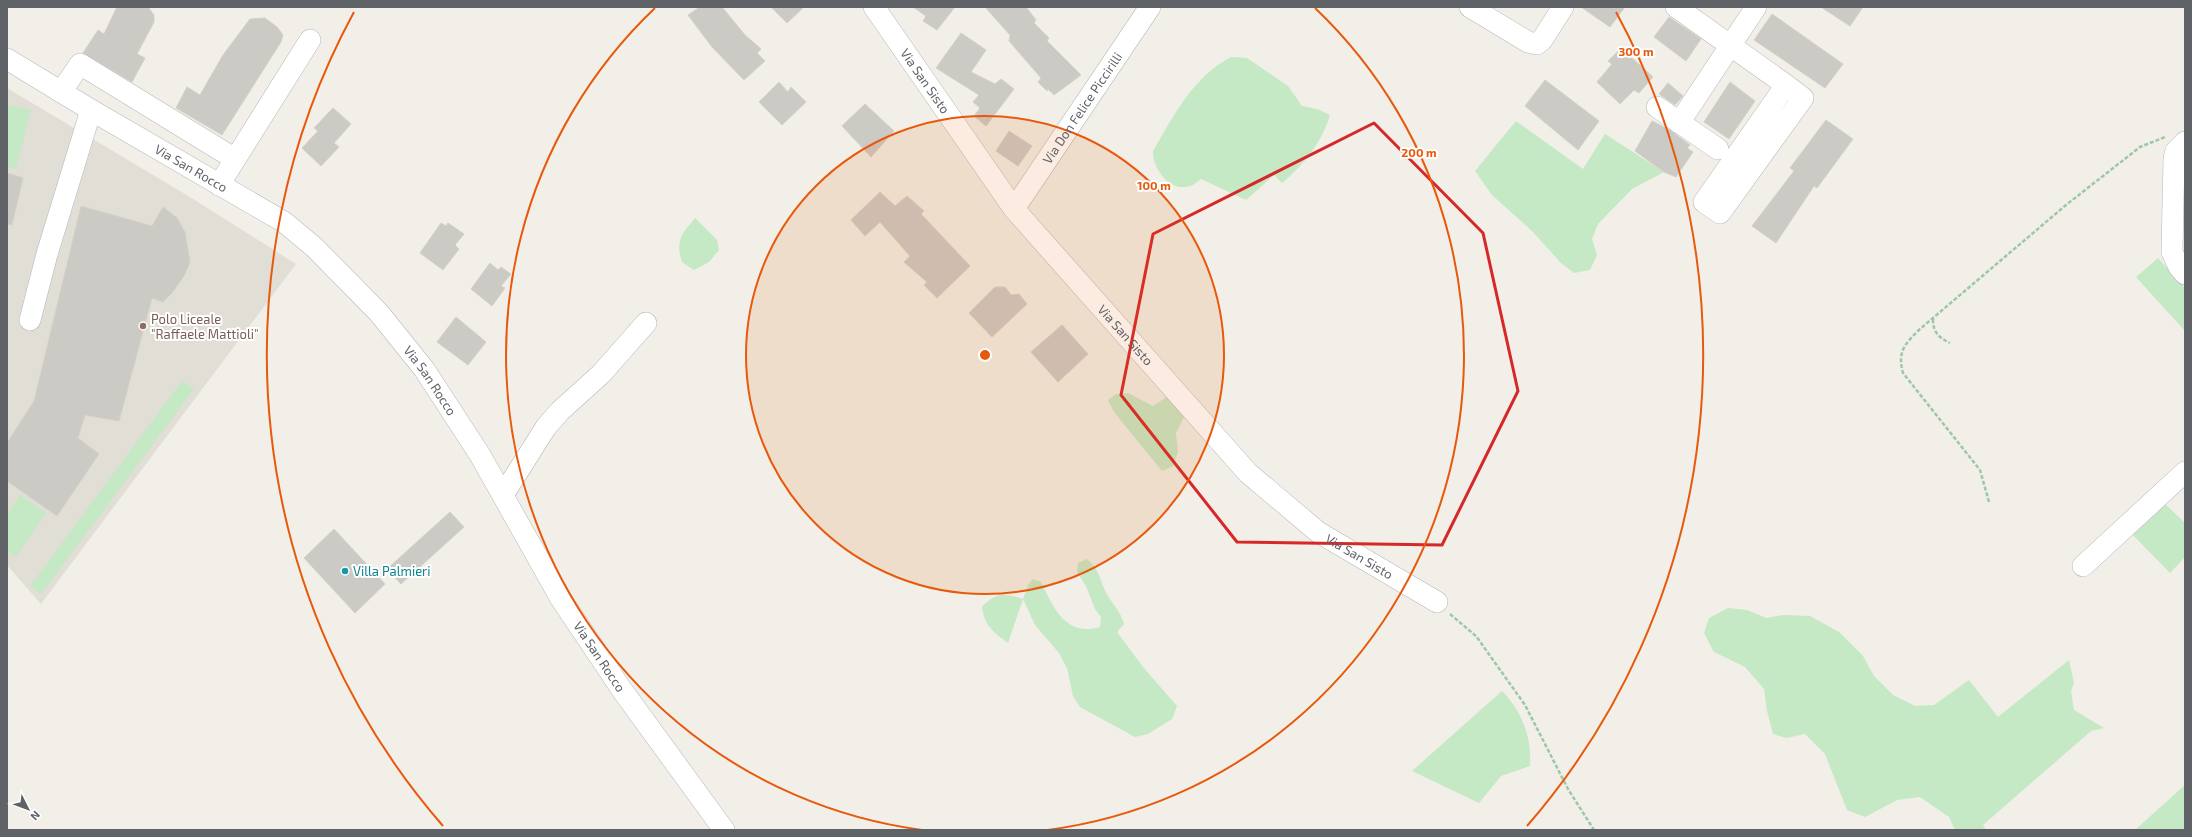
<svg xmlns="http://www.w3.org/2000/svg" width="2192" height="837" font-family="'Exo 2',sans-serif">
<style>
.education{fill:#e1ded6}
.green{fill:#c5e8c5}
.building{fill:#cccac5;stroke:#d6d1c6}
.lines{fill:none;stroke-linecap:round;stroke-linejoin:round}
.minor-casing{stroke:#b5b8bc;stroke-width:22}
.path{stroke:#9cc7a9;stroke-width:2.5;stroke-dasharray:4 2;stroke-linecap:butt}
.minor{stroke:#fff;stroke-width:21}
.marked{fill:none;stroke:#d62828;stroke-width:3;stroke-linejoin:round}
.ring{fill:none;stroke:#e8590c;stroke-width:2}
.education-dot{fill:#8d6e63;stroke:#fff;stroke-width:1.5}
.culture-dot{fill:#0f9aa8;stroke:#fff;stroke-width:1.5}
.labels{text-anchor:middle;stroke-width:4;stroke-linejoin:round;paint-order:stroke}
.street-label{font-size:13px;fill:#5f6368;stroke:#fff}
.education-label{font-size:13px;fill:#785e54;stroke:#fff;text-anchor:start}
.culture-label{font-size:13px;fill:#0d838f;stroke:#fff;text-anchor:start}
.centre{fill:#e8590c;stroke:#fff;stroke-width:2}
.ring-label{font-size:12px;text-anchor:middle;font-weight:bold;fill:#e8590c;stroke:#fff;stroke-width:4;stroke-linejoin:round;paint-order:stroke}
</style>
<rect width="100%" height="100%" fill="#f1efe8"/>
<path class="education" d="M7,88L190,197L296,264L41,604L7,565Z"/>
<g class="green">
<path d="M1231,57L1247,58L1266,71L1288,86L1302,106L1317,109L1330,115C1322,142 1304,165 1282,183L1274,175L1246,200L1201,179C1196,183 1191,187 1185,187C1167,189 1152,166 1153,151C1174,115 1193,77 1231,57Z"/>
<path d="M7,104L31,110L16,169L7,166Z"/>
<path d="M1516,121L1583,169L1605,134L1664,172L1632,189L1598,224L1592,239L1597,255L1590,270L1574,273L1561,263L1532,231L1492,195L1475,171Z"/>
<path d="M695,218L717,240L719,250L709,262L694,270L682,262C675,240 682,234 695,218Z"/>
<path d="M2158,258L2185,288L2184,330L2136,277Z"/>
<path d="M182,381L194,389L41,594L30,586Z"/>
<path d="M1128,393L1153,406L1168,396L1185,415L1176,433L1178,452L1173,466L1162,471L1114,412L1108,400L1116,394Z"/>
<path d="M20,495L46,513L16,557L7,551V514Z"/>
<path d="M2162,501L2185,523V557L2170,573L2131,533Z"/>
<path d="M1087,559C1101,571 1099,580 1107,594C1113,605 1121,612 1124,624L1117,632L1143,667L1177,706L1172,719L1148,734L1135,737L1080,707L1073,696L1067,668L1059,653L1035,625L1023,599L1008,643C994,633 984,625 982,607C995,592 1005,593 1023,599L1028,585L1033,579L1041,582C1054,608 1065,637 1100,627L1101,617L1095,609L1086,586L1077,572L1078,563Z"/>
<path d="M1728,608L1747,610L1766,618L1783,615L1810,616L1839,632L1863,656L1874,676L1893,695L1915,706L1934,705L1969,680L1998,717L2069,660L2074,683L2071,691L2074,710L2104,728L2091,731L1983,825L1986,830H1955L1949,817L1920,797L1897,800L1865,817L1847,810L1825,754L1805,734L1786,738L1773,734L1767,711L1764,689L1745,667L1714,652L1704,633L1709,618Z"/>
<path d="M1502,691C1522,711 1532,738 1530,766L1501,776L1479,803L1412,771Z"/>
<path d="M2185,785V830H2135Z"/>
</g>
<g class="building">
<path d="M117,7H148L154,15V22L137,54L145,58L132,82L83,53L98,30L104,34Z"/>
<path d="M700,7H722L745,35L761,49L757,53L765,61L744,80L712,47L688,15Z"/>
<path d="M771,7H804L787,23Z"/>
<path d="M913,7H955L937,30L923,21L926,16Z"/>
<path d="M985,7H1026L1036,20L1034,23L1049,38L1047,41L1081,75L1054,95L1048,89L1047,91L1038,82L1041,78L1009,41L1010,35Z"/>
<path d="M1581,7H1625L1610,27Z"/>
<path d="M1821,7H1863L1850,26Z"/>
<path d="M1772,14L1843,64L1825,88L1754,40Z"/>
<path d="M1669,17L1701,39L1686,61L1654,37Z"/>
<path d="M265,18L277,27L283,35L281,42L222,135L176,108L187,87L200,95L223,55L250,19Z"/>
<path d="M961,33L986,50L971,72L995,84L1001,79L1014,89L986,126L974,116L980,108L973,102L979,95L936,68Z"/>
<path d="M1621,48L1653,77L1639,93L1634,90L1620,104L1597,82L1612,64L1608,61Z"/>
<path d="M1545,80L1599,121L1578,150L1525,106Z"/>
<path d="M779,82L788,92L791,87L806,102L782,125L759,102Z"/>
<path d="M1730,82L1755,101L1729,139L1704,122Z"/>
<path d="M1668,83L1683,96L1675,105L1659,94Z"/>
<path d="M865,104L894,131L871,157L842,126Z"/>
<path d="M333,108L351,124L334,143L339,147L321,166L302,148L318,131L314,128Z"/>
<path d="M1826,120L1853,139L1817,188L1814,186L1776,243L1752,226L1794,171L1790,168Z"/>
<path d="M1652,121L1670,130L1690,145L1687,148L1693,152L1676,177L1664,172L1635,151Z"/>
<path d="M1009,131L1032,146L1018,166L996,151Z"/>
<path d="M7,173L23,178L12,225L7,224Z"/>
<path d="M880,192L895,206L907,196L924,211L921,214L970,266L937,298L924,285L927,282L904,262L910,256L880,222L865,236L851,220Z"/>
<path d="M81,206L152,226L163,207L177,218L185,232L190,262L184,276L172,293L163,302L152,298L119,421L85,415L78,438L99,454L57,516L7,481V443L34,401Z"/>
<path d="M441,223L446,226L448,223L464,234L455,245L459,249L443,270L420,253Z"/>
<path d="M490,263L498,270L501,267L511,274L501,286L505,288L492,306L471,289Z"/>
<path d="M995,287H1005L1011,295L1019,294L1027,304L992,337L969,313Z"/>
<path d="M456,317L486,342L468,365L437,342Z"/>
<path d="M1062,325L1088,354L1058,382L1031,352Z"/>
<path d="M450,512L464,527L401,584L387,569Z"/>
<path d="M334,529L385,584L355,613L304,558Z"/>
</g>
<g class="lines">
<defs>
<g id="minor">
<path id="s1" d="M874,7L1014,209L1248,473L1318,532L1437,602"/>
<path d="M1470,7L1528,42L1537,44L1542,40L1563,7"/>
<path d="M1676,7L1786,85L1704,202L1720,213L1803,98L1786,85"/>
<path id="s2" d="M7,59L91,110L284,222L314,247L379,313L424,369L480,455L561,599L622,690L724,830"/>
<path d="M61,92L80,64L235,159"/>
<path d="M1657,107L1718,149"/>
<path d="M1679,123L1756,7"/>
<path d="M2185,142L2176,151L2174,158L2172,252L2179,267L2185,274"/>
<path d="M219,185L310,40"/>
<path id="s3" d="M1014,209L1150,7"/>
<path d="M30,320L47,254L91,110"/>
<path d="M503,495L546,427L560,411L601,374L646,323"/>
<path d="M2083,566L2185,472"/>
</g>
</defs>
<use href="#minor" class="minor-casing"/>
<g class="path">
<path d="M1933,319C1933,332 1938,337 1950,343"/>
<path d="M1989,502L1980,470L1903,373C1897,351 1905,344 1920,329L2066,205L2140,147L2165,137"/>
<path d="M1450,614L1476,636L1525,705L1568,789L1594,830"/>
</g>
<use href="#minor" class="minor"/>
</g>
<path class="marked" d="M1374,123L1483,233L1518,391L1442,545L1237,542L1121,395L1153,234Z"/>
<circle cx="985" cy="355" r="239" fill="#e8590c" fill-opacity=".12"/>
<g class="ring">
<circle cx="985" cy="355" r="239"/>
<path d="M922 830A479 479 0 0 1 655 8M1315 8A479 479 0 0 1 1048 830"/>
<path d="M443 826A718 718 0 0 1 354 12M1616 12A718 718 0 0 1 1527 826"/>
</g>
<circle class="education-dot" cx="143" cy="326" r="4"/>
<circle class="culture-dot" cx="345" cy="571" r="4"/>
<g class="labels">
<g class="street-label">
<text dy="5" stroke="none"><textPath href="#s1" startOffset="90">Via San Sisto</textPath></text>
<text dy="5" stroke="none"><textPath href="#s3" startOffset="122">Via Don Felice Piccirilli</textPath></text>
<text dy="5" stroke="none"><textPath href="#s2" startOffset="214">Via San Rocco</textPath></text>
<text dy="5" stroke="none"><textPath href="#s1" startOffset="414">Via San Sisto</textPath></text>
<text dy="5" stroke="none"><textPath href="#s2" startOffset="538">Via San Rocco</textPath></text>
<text dy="5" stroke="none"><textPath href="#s1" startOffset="738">Via San Sisto</textPath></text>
<text dy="5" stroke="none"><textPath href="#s2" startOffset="862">Via San Rocco</textPath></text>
</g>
<g class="education-label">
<text x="151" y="324">Polo Liceale<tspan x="151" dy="15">"Raffaele Mattioli"</tspan></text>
</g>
<g class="culture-label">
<text x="353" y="576">Villa Palmieri</text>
</g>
</g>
<circle cx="985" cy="355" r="6" class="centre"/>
<g class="ring-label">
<text x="1636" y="56">300 m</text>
<text x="1419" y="157">200 m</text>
<text x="1154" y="190">100 m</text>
</g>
<rect width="2192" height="837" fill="none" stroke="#5f6368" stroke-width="16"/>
<g transform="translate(28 809) rotate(132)" stroke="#ffffff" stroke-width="3" paint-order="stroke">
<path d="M0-3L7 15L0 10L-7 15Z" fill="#5f6368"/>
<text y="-6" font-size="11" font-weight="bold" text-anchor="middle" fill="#5f6368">N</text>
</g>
</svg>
